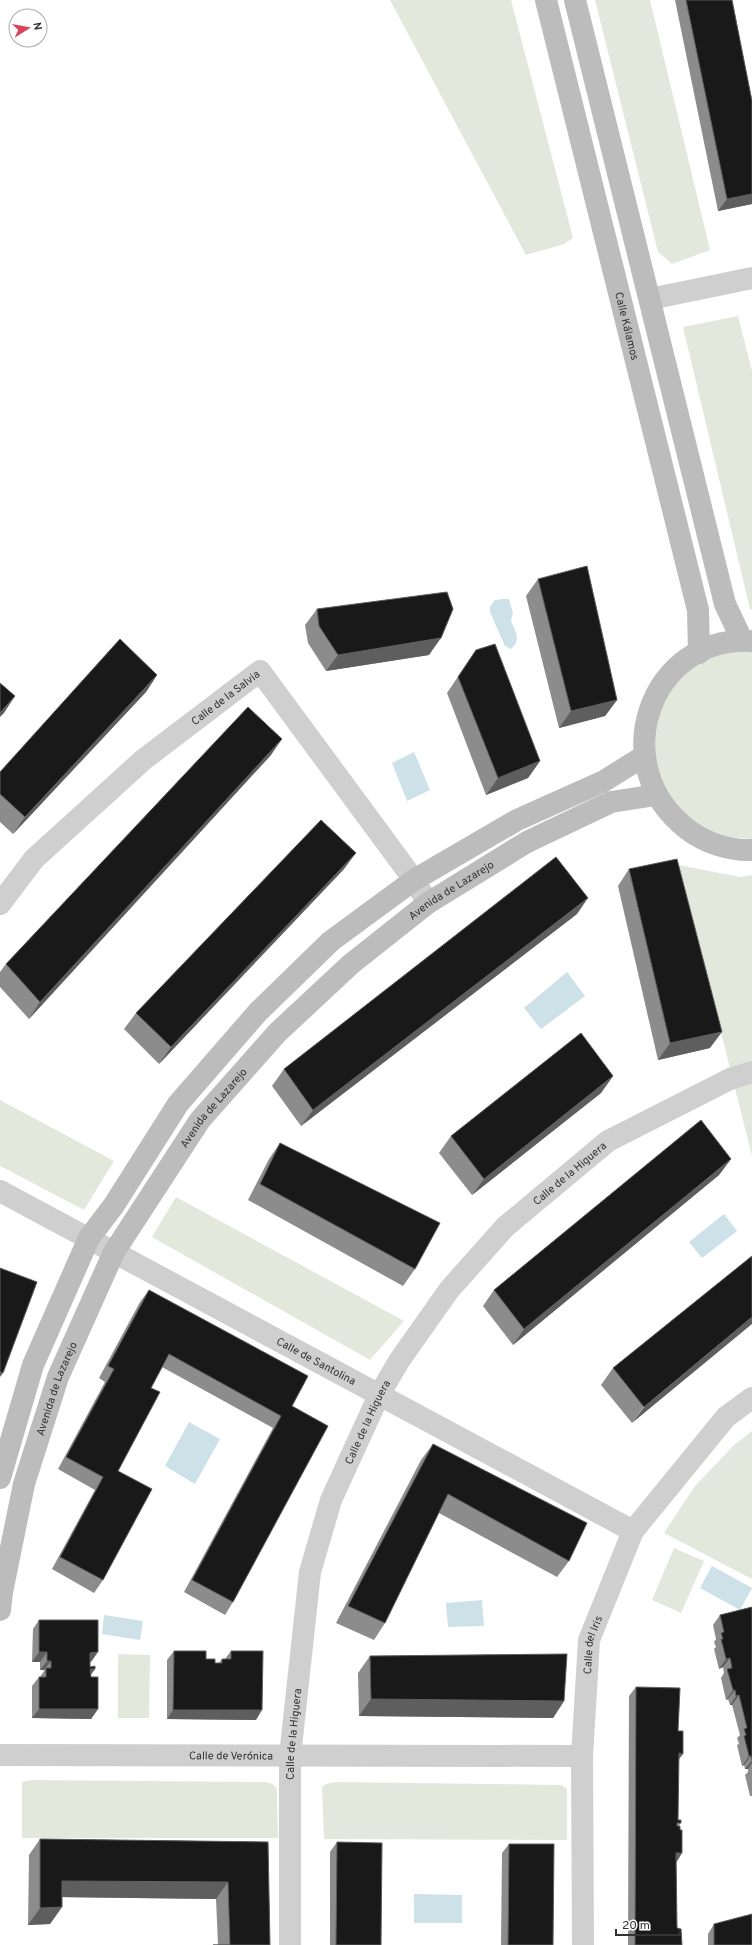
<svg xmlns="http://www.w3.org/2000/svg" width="752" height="1945" font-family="Overpass,sans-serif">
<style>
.green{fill:#e3e8dc}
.water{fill:#cde1e9}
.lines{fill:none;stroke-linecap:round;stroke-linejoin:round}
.street{stroke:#cfcfcf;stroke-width:22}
.secondary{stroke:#bcbcbc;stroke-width:22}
.wall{fill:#8c8c8c}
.shaded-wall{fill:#5e5e5e}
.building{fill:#191919;stroke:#5e5e5e}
.labels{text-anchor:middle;stroke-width:4;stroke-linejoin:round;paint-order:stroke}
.street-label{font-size:11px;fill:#323232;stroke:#fff}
</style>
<rect width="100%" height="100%" fill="#fff"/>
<g class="green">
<path d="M390,0H511L573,238L564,244L526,255Z"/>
<path d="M595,0H650L710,250L672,264L658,252Z"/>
<path d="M738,316L752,371V610L750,609L683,327Z"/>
<path d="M737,650L752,651V839C732,838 711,836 694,824C637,781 640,693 705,659C714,654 727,653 737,650Z"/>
<path d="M679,865L740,877L752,875V1156Z"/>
<path d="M0,1100L114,1161L84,1210L0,1166Z"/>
<path d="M176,1197L404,1321L370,1360L152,1237Z"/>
<path d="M752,1431V1579L664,1533L695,1486L734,1445Z"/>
<path d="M674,1548L704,1561L681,1613L652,1600Z"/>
<path d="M118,1654L150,1655L149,1718H118Z"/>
<path d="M31,1780L265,1782L273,1784L277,1789L278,1838H22V1782Z"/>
<path d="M335,1782L561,1785L567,1789V1840L324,1839L322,1787L326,1784Z"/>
</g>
<g class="water">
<path d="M502,599H509L513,613L511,621C515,631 522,639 511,649L505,646L490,612V607L495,600Z"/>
<path d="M414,752L430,790L407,801L392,763Z"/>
<path d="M567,972L585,996L541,1029L524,1008Z"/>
<path d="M724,1214L737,1231L702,1258L689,1242Z"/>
<path d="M189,1422L220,1439L195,1484L165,1466Z"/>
<path d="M712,1566L752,1588L740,1610L700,1588Z"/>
<path d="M482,1600L484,1626L448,1627L446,1603Z"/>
<path d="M104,1615L143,1621L140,1640L102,1634Z"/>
<path d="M414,1894L462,1895V1923H414Z"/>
</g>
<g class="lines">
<g class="street">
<path d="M650,299L752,278"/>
<path id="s1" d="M0,904L34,859L143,760L260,671L414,880L428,903"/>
<path id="s2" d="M0,1191L633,1531"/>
<path id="s3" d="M0,1755L582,1756"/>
<path id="s4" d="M290,1945V1756L310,1572L331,1500L379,1395L399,1361L449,1290L505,1227L608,1141L730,1079L752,1072"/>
<path id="s5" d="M583,1945L582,1756L589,1640L633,1531L726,1417L752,1398"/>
</g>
<g class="secondary">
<path id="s6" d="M546,0L698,610L699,653"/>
<path d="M575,0L725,604L742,640"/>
<path d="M752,641C649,635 605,766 687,829C705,843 730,851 752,850"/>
<path d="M0,1478L33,1365L89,1238L114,1205L178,1104L258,1012L331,941L414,880L517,820L604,781L644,756"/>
<path id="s7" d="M0,1610L2,1592L24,1484L58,1377L114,1252L200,1120L277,1033L351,964L428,903L527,842L611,802L656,795"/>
</g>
</g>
<g class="wall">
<path d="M675,0H732L752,101V204L718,211Z"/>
<path d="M538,579L617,700L605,716L559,728L526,596Z"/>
<path d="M317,609L429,655L326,671L308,643L305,625Z"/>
<path d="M476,650L540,761L528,778L486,795L447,693Z"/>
<path d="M157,675L146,692L13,834L0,822V772Z"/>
<path d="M271,755L29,1019L0,987V972L6,964Z"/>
<path d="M344,869L159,1064L124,1029L136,1013Z"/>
<path d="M629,869L710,1048L658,1060L618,886Z"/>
<path d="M577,914L301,1126L272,1086L284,1069Z"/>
<path d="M613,1076L601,1093L472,1195L439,1153L451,1136Z"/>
<path d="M280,1143L415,1269L403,1286L248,1200L269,1159Z"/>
<path d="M731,1159L719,1175L513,1345L483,1306L494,1290Z"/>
<path d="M752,1256L632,1423L601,1385L613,1368Z"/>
<path d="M149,1290L292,1406L233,1602L225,1615L184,1592L273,1428L162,1367L151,1388L118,1471L103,1580L94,1593L52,1569L95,1490L58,1469L105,1382L99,1378L140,1302Z"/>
<path d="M433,1444L569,1561L557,1577L439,1513L385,1623L374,1640L336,1623L421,1460Z"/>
<path d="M752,1607V1798V1796H750L745,1775L748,1772V1769H745L744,1765L742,1766L737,1745L739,1744L737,1738L740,1735L732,1705H730L728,1699L726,1700L721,1678L724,1673L723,1667L719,1669L714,1649L716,1647L714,1642L716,1639L713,1625L720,1615Z"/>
<path d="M39,1620L91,1662H90L91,1677L98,1709L91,1719L32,1718V1686L39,1677H40L44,1671V1670H40V1662H32L33,1629Z"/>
<path d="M174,1651L206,1659L215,1663H219L222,1659H225L231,1651L256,1720L167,1719V1660Z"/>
<path d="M370,1656L564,1701L553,1718L359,1716L358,1673Z"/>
<path d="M636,1687L678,1731V1820L681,1823L678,1826L676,1861L677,1928L682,1945H628L629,1696Z"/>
<path d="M40,1839L268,1842L270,1945H218L216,1899L62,1897V1907L50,1924L28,1925L29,1855Z"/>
<path d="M337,1842L381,1945H330V1852Z"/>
<path d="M509,1844L553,1945H501L502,1853Z"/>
<path d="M714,1924L752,1945H708V1934Z"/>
</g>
<g class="shaded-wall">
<path d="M752,194V204L718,211L727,199Z"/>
<path d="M441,638L429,655L326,671L338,655Z"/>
<path d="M157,675L146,692L13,834L25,817Z"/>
<path d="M15,696L4,713L0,717V713Z"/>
<path d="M617,700L605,716L559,728L571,711Z"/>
<path d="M282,739L271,755L29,1019L40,1002Z"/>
<path d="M540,761L528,778L486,795L498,778Z"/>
<path d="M356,853L344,869L159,1064L171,1047Z"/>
<path d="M588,898L577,914L301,1126L313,1110Z"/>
<path d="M722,1032L710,1048L658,1060L670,1043Z"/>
<path d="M613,1076L601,1093L472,1195L484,1179Z"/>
<path d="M731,1159L719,1175L513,1345L524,1329Z"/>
<path d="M752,1317V1324L632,1423L644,1407Z"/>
<path d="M0,1372L3,1373L0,1377Z"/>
<path d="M39,1652H47L40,1662H32Z"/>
<path d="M98,1652L91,1662H83L90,1653Z"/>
<path d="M730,1658L723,1667L719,1669L726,1659Z"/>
<path d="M47,1661H51L44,1670H40Z"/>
<path d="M90,1669H95L88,1679Z"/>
<path d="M733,1690H735L728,1699L726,1700Z"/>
<path d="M739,1695L732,1705H730L736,1696Z"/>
<path d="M371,1699L564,1701L553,1718L359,1716Z"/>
<path d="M39,1709H98L91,1719L32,1718Z"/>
<path d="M173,1710H262L256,1720L167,1719Z"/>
<path d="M679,1753L683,1754L676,1763Z"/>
<path d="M749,1756H751L744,1765L742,1766Z"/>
<path d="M752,1760V1763L748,1769H745Z"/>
<path d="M676,1853H682L676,1863Z"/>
<path d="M62,1881L228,1882L216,1899L50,1897Z"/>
<path d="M62,1907L50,1924L28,1925L40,1908Z"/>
</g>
<g class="building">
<path d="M686,0H732L752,101V194L727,199Z"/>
<path d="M587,566L617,700L571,711L538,579Z"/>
<path d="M447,592L453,609L441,638L338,655L319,626L317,609Z"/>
<path d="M120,639L157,675L25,817L0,794V772Z"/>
<path d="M495,644L540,761L498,778L458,677L476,650Z"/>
<path d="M0,683L15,696L0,713Z"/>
<path d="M248,707L282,739L40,1002L6,964Z"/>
<path d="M321,820L356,853L171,1047L136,1013Z"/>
<path d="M556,857L588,898L313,1110L284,1069Z"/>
<path d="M677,859L722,1032L670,1043L629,869Z"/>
<path d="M581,1033L613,1076L484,1179L451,1136Z"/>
<path d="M701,1120L731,1159L524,1329L494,1290Z"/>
<path d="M280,1143L440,1223L415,1269L260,1184Z"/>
<path d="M752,1256V1317L644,1407L613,1368Z"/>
<path d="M0,1268L37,1282L3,1373L0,1372Z"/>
<path d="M149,1290L308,1376L292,1406L328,1426L233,1602L192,1580L281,1416L169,1354L151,1388L160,1392L118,1471L152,1489L103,1580L60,1557L103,1477L66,1457L114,1369L108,1366Z"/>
<path d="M433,1444L587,1523L569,1561L448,1494L385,1623L348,1606Z"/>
<path d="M752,1607V1760L751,1756H749L744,1736L746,1735L744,1729L747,1728L739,1695L736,1696L735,1690H733L727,1669L732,1668L730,1658L726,1659L721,1639H723L721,1633L724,1632L720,1615Z"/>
<path d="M39,1620H98V1652L90,1653V1667L95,1666V1669H90L91,1677H98V1709H39V1677H46V1668H51V1661H47V1652H39Z"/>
<path d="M174,1651H206V1659H215V1663H222V1659H231V1651H263L262,1710H173Z"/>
<path d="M567,1654L564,1701L371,1699L370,1656Z"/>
<path d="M636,1687L680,1688L678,1731H683V1754L679,1753L678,1820H681V1823H677V1826H680V1830H682V1853H676L677,1928L681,1929L682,1945H635Z"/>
<path d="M40,1839L268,1842L270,1945H213H230L228,1882L62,1881V1907L40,1908Z"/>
<path d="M337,1842L382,1843L381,1945H336Z"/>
<path d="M509,1844H554L553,1945H508Z"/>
<path d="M752,1914V1945H714V1924Z"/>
</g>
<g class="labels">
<g class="street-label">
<text dy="4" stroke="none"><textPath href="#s6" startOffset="336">Calle Kálamos</textPath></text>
<text dy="4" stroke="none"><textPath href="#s1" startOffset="307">Calle de la Salvia</textPath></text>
<text dy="4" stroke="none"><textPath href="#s7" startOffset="877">Avenida de Lazarejo</textPath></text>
<text dy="4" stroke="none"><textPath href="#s7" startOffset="553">Avenida de Lazarejo</textPath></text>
<text dy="4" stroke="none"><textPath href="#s4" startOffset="859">Calle de la Higuera</textPath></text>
<text dy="4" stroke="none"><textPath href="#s2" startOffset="359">Calle de Santolina</textPath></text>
<text dy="4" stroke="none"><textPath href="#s7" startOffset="229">Avenida de Lazarejo</textPath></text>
<text dy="4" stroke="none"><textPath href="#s4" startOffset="535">Calle de la Higuera</textPath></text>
<text dy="4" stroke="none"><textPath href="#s5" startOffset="301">Calle del Iris</textPath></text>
<text dy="4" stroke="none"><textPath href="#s4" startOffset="211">Calle de la Higuera</textPath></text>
<text dy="4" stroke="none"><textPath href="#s3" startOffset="231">Calle de Verónica</textPath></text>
</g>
</g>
<g transform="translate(28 28) rotate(79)"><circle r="19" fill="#ffffff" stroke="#adadad"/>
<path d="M0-3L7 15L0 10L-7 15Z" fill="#d8455a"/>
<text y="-6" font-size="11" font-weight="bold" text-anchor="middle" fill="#323232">N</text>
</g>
<path d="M616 1929v6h64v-6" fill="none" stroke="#323232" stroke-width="2"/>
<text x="622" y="1929" font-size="12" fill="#323232" stroke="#ffffff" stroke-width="3" paint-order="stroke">20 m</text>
</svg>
